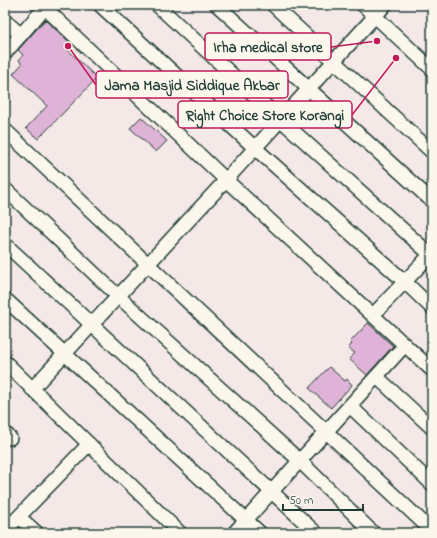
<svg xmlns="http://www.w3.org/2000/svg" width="437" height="538" font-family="'Indie Flower',sans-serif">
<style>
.building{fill:#dfb3d7;stroke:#1f3d34}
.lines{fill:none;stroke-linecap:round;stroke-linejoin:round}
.minor-casing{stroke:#1f3d34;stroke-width:16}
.minor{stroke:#fbf7ec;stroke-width:13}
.leader{fill:none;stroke:#c2185b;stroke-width:1.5}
.callout-dot{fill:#c2185b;stroke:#fbf7ec;stroke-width:1.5}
.callout{fill:#fbf7ec;stroke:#c2185b;stroke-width:1.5}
.callout-label{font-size:15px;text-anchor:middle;font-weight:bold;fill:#1f3d34}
</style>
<rect width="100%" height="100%" fill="#f5e9e8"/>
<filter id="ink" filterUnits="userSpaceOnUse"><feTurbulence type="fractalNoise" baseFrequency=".025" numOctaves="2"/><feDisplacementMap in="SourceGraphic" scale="8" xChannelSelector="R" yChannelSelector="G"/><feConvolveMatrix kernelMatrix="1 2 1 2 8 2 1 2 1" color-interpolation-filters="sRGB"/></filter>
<g filter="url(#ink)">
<g class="building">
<path d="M45,20L73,45L68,50L97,78L38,139L26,128L47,106L13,74L22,64L19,60L23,55L18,50Z"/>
<path d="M141,117L167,141L156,152L130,128Z"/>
<path d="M368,323L393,346L367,375L349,359L355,353L348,348L352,344L350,342Z"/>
<path d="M329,367L345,381L347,379L352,385L331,408L309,388Z"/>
</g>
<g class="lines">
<defs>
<g id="minor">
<path d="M42,5L226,180L432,370"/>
<path d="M100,5L255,148L405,282L432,308"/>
<path d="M157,5L281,120L432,256"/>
<path d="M217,5L432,201"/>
<path d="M273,5L432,152"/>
<path d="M363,5L432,69"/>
<path d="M5,21L21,35"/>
<path d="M5,53L47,5"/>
<path d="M5,130L432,531"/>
<path d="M5,189L118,296L300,461L373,533"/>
<path d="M5,244L316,533"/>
<path d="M5,299L260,533"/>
<path d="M373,315L432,253"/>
<path d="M5,362L180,533"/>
<path d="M377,377L432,428"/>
<path d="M32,389L226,180L385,5"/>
<path d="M350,406L432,484"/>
<path d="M5,433L10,438"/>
<path d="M19,517L37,533"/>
<path d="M5,531L89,444"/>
<path d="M234,533L405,345"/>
</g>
</defs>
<use href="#minor" class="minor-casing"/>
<use href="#minor" class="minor"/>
</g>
</g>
<path class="leader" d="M377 41L331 47M68 46L96 85M396 58L352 115"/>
<g class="callout-dot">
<circle cx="377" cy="41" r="4"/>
<circle cx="68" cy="46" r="4"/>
<circle cx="396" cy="58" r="4"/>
</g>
<g class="callout">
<rect x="205" y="33" width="126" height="27" rx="4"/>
<rect x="96" y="71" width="192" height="27" rx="4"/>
<rect x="178" y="101" width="174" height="27" rx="4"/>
</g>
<g class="callout-label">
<text x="268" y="52">Irha medical store</text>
<text x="192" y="90">Jama Masjid Siddique Akbar</text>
<text x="265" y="120">Right Choice Store Korangi</text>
</g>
<rect width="437" height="538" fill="none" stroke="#fbf7ec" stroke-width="20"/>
<rect x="10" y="10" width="417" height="518" fill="none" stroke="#1f3d34" stroke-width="1.5" filter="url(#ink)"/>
<path d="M283 504v6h80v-6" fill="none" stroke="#1f3d34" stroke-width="2"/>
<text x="289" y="504" font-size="12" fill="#1f3d34" stroke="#fbf7ec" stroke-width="3" paint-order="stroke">50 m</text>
</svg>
